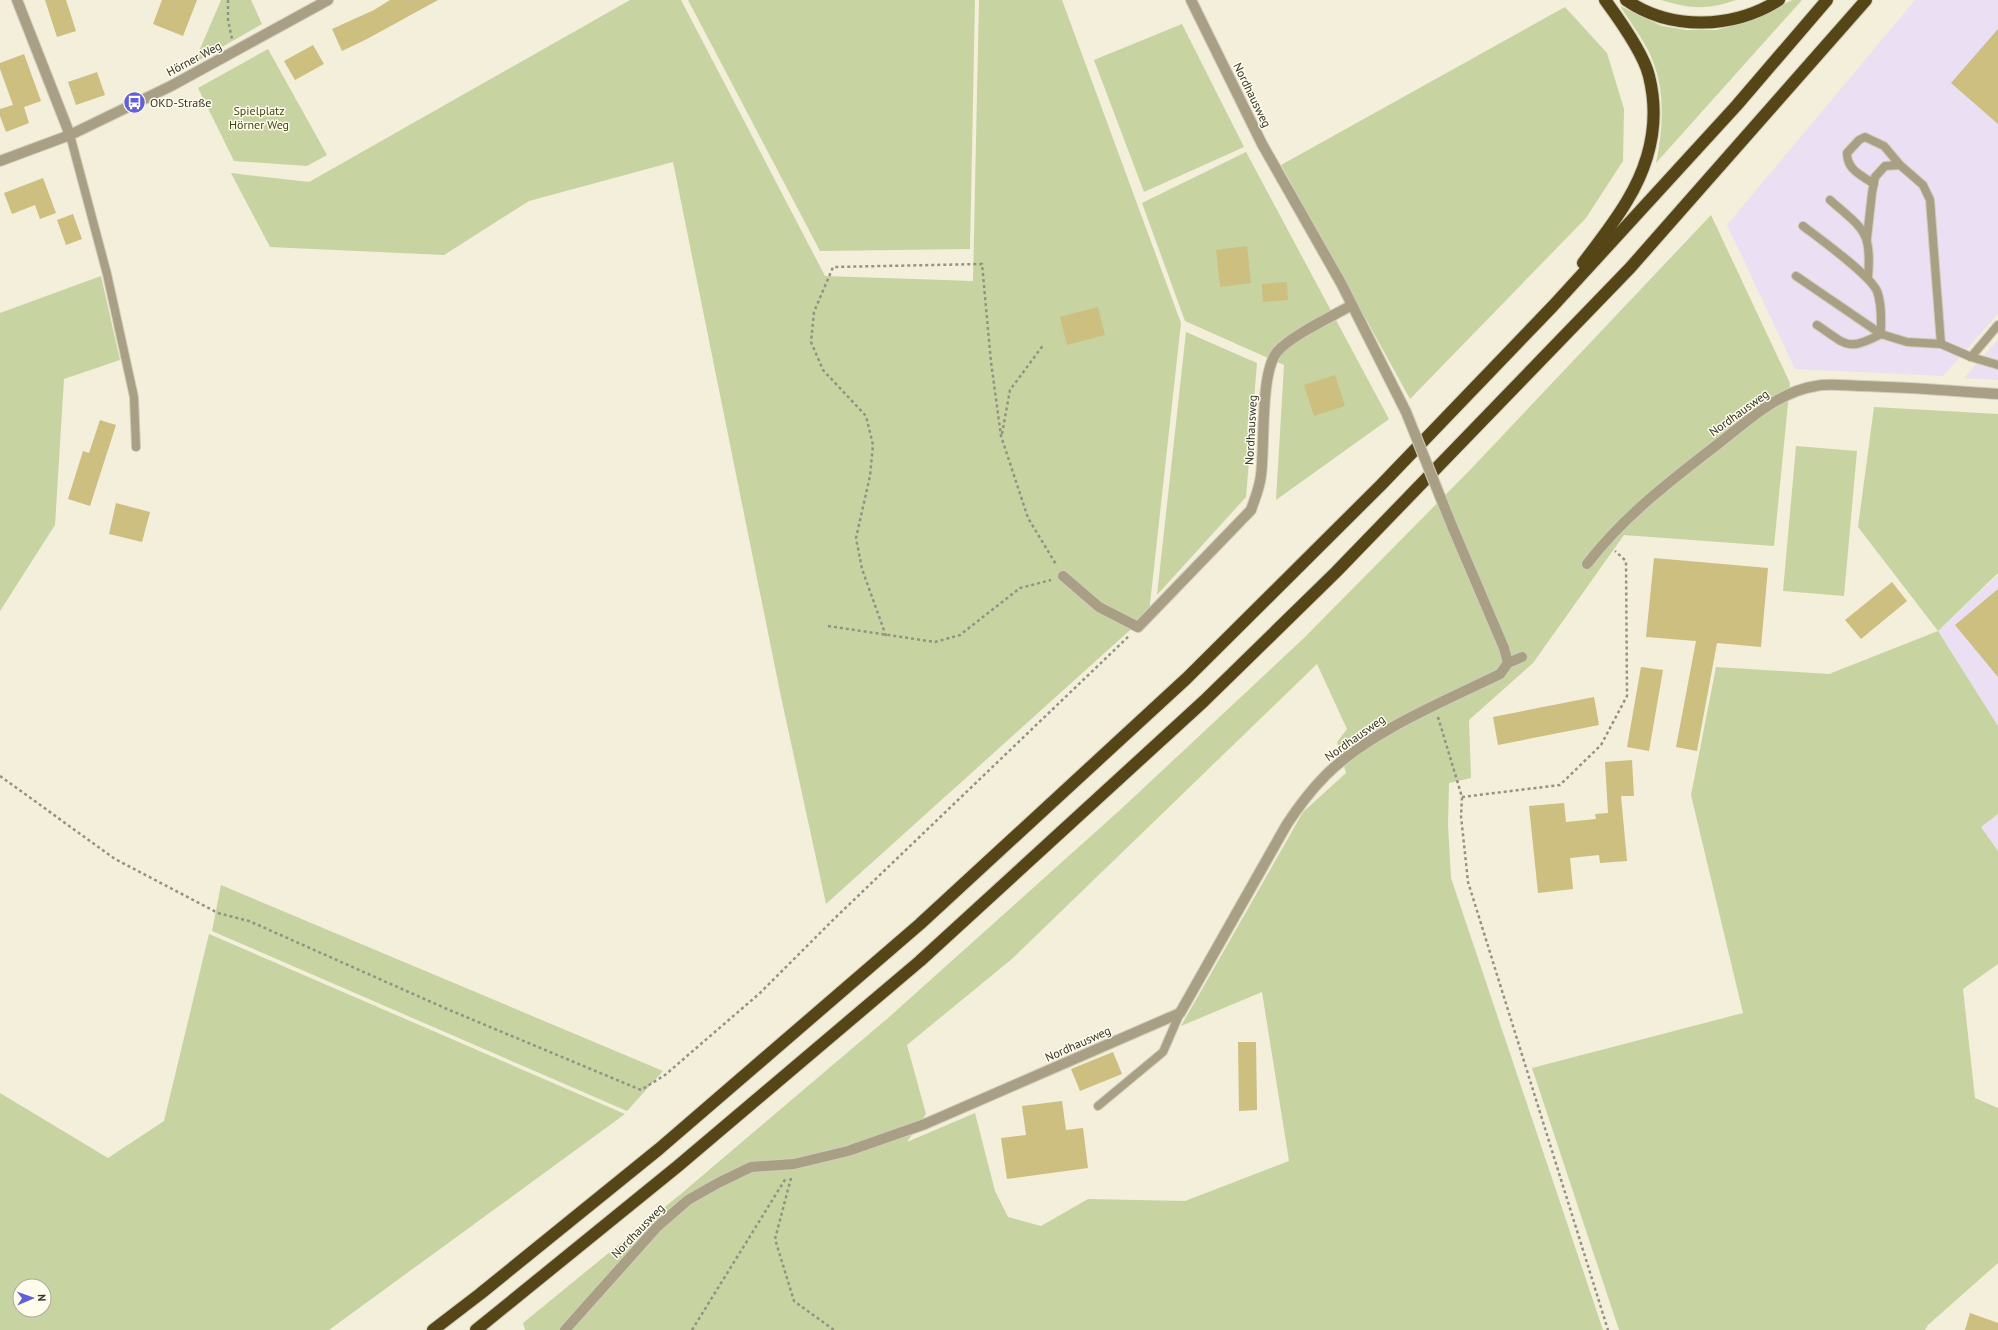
<svg xmlns="http://www.w3.org/2000/svg" width="1998" height="1330" font-family="'PT Sans',sans-serif">
<style>
.commercial{fill:#ebdff4}
.green{fill:#c7d4a2;fill-rule:evenodd}
.building{fill:#ccbf7f}
.lines{fill:none;stroke-linecap:round;stroke-linejoin:round}
.service-casing{stroke:#d0cdba;stroke-width:10}
.minor-casing{stroke:#d0cdba;stroke-width:12}
.motorway-casing{stroke:#d0cdba;stroke-width:14}
.path{stroke:#949283;stroke-width:2.5;stroke-dasharray:3 3;stroke-linecap:butt}
.service{stroke:#a89f85;stroke-width:8}
.minor{stroke:#a89f85;stroke-width:10}
.motorway{stroke:#564617;stroke-width:12}
.minor-bridge-casing{stroke:#d0cdba;stroke-width:12;stroke-linecap:butt}
.minor-bridge{stroke:#a89f85;stroke-width:10}
.labels{text-anchor:middle;stroke-width:3;stroke-linejoin:round;paint-order:stroke}
.street-label{font-size:12px;fill:#33322a;stroke:#fffceb}
.poi-label{font-size:12px;fill:#33322a;stroke:#fffceb;text-anchor:start}
.park-label{font-size:12px;fill:#3d4618;stroke:#fffceb}
</style>
<rect width="100%" height="100%" fill="#f3efda"/>
<g class="commercial">
<path d="M1915,0H1998V314L1943,376L1795,369L1727,225Z"/>
<path d="M1998,340V380L1964,378Z"/>
<path d="M1998,575V726L1938,631Z"/>
<path d="M1998,814V851L1981,827Z"/>
</g>
<g class="green">
<path d="M221,0H251L262,24L194,63Z"/>
<path d="M630,0H681L825,276L973,281L979,0H1062L1181,323L1149,613L826,904L780,692L673,162L529,201L444,255L270,247L231,173L309,182Z"/>
<path d="M688,0H975L970,249L820,251Z"/>
<path d="M1661,0H1736C1707,10 1690,9 1661,0Z"/>
<path d="M1792,0H1802L1656,163C1664,124 1666,86 1648,50C1640,35 1629,20 1620,6L1662,26L1686,30H1716L1751,21Z"/>
<path d="M1565,7L1607,53L1624,109L1623,161L1586,218L1410,399L1281,165Z"/>
<path d="M1182,24L1244,147L1144,192L1094,60Z"/>
<path d="M268,49L327,155L307,166L234,161L198,88Z"/>
<path d="M1246,152L1389,419L1276,500L1284,365L1185,321L1142,203Z"/>
<path d="M1711,215L1790,383L1774,546L1624,535L1533,663L1469,720L1471,778L1449,783L1448,825L1451,878L1603,1330H525L523,1323L682,1193L888,1018L1120,810L1304,638L1470,470ZM1317,664L1347,729L1337,742L1346,773L1303,812L1181,1026L1262,992L1289,1161L1185,1201L1088,1199L1041,1226L1008,1217L995,1191L975,1113L907,1142L926,1114L907,1045L1013,958Z"/>
<path d="M101,276L120,360L64,379L55,525L0,611V313Z"/>
<path d="M1186,332L1257,363L1246,497L1157,595Z"/>
<path d="M1874,407L1998,414V573L1938,631L1998,726V814L1981,827L1998,851V964L1963,989L1975,1098L1998,1108V1263L1928,1325L1925,1330H1619L1532,1068L1743,1013L1691,795L1716,667L1829,674L1938,631L1858,527Z"/>
<path d="M1796,446L1857,451L1844,596L1783,591Z"/>
<path d="M221,885L663,1071L627,1111L212,931Z"/>
<path d="M209,934L625,1114L329,1330H0V1093L108,1158L164,1121ZM20,1286H44V1310H20Z"/>
</g>
<g class="building">
<path d="M45,0H66L76,31L57,37Z"/>
<path d="M162,0H197L183,36L153,24Z"/>
<path d="M390,0H438L367,39L342,51L332,29L374,10Z"/>
<path d="M1998,29V124L1951,83Z"/>
<path d="M313,45L324,64L295,80L284,61Z"/>
<path d="M24,54L41,101L24,107L29,123L6,132L0,116V109L13,105L0,69V63Z"/>
<path d="M97,72L105,95L76,105L68,82Z"/>
<path d="M43,178L56,213L40,219L35,205L12,214L4,193Z"/>
<path d="M73,214L82,239L66,245L57,220Z"/>
<path d="M1247,246L1251,283L1220,287L1216,250Z"/>
<path d="M1287,282L1288,300L1263,302L1262,284Z"/>
<path d="M1098,307L1105,335L1067,345L1060,317Z"/>
<path d="M1335,375L1345,406L1314,416L1304,385Z"/>
<path d="M100,420L116,425L90,506L68,499L83,451L89,453Z"/>
<path d="M116,503L150,512L142,542L109,534Z"/>
<path d="M1654,558L1768,568L1761,647L1717,643L1697,751L1676,747L1696,641L1646,637Z"/>
<path d="M1892,582L1907,601L1861,639L1845,620Z"/>
<path d="M1998,589V677L1955,625Z"/>
<path d="M1641,667L1663,670L1649,751L1627,747Z"/>
<path d="M1594,697L1599,725L1498,745L1493,717Z"/>
<path d="M1632,760L1634,796H1621L1627,861L1600,863L1599,855L1570,858L1573,889L1538,893L1529,806L1564,803L1566,822L1596,819L1595,814L1608,813L1605,762Z"/>
<path d="M1238,1042H1256L1257,1110L1239,1111Z"/>
<path d="M1113,1052L1122,1074L1080,1091L1071,1069Z"/>
<path d="M1062,1101L1066,1130L1083,1128L1088,1168L1007,1179L1001,1138L1026,1135L1022,1106Z"/>
<path d="M1970,1313L1998,1323V1330H1965Z"/>
</g>
<g class="lines">
<defs>
<g id="service">
<path d="M70,135L107,274L134,397L136,447"/>
<path d="M1874,184C1861,175 1847,170 1847,153L1859,140L1865,137L1884,146L1900,165"/>
<path d="M1830,200C1864,230 1872,231 1868,278"/>
<path d="M1803,226C1820,239 1869,274 1877,291C1882,304 1881,320 1881,334C1847,352 1847,345 1817,325"/>
<path d="M1867,238L1872,193L1875,177L1885,166L1900,165L1923,185L1930,200L1941,344"/>
<path d="M1796,276L1881,334L1907,342L1941,344L1971,357L1998,325"/>
<path d="M1971,357L1998,365"/>
<path d="M1098,1106L1163,1052L1180,1013"/>
</g>
<g id="minor">
<path d="M17,0L70,135"/>
<path d="M1191,0L1262,144L1341,283L1406,412"/>
<path d="M0,161L70,135L171,86L328,0"/>
<path d="M1452,526L1504,648L1508,663"/>
<path d="M1587,564C1624,516 1670,481 1718,444C1748,421 1777,392 1816,386C1830,383 1847,386 1862,386C1907,387 1953,391 1998,394"/>
<path d="M1063,576L1099,607L1138,627L1251,510C1255,498 1260,487 1261,475C1265,445 1260,373 1277,352C1290,336 1333,316 1352,305"/>
<path d="M565,1330L657,1227L688,1200L718,1183L751,1167L794,1164L848,1151L925,1124L1180,1013L1287,824C1299,806 1310,791 1325,776C1368,732 1445,701 1500,674L1508,663L1522,657"/>
</g>
<g id="motorway">
<path d="M1626,0C1671,31 1733,29 1779,0"/>
<path d="M1583,263C1598,243 1614,223 1627,201C1650,163 1660,120 1649,76C1644,55 1619,19 1605,0"/>
<path d="M433,1330L480,1294L659,1149L920,924L1187,678L1381,485L1553,306L1737,105L1827,0"/>
<path d="M476,1330L678,1166L920,961L1204,701L1336,572L1630,268L1866,0"/>
</g>
</defs>
<use href="#service" class="service-casing"/>
<use href="#minor" class="minor-casing"/>
<use href="#motorway" class="motorway-casing"/>
<g class="path">
<path d="M228,0V20L232,39"/>
<path d="M1002,434L1010,390L1044,344"/>
<path d="M828,626L935,642L960,635L1020,588L1051,580"/>
<path d="M886,636L862,569L856,538L870,476L873,445L866,416L823,370L811,342L814,312L833,267L982,264L991,362L1001,436L1028,518L1057,566"/>
<path d="M1438,717L1462,797L1461,816L1468,882L1608,1330"/>
<path d="M0,776L115,859L218,913L249,921L447,1009L641,1090L665,1075L760,993L835,918L1129,636"/>
<path d="M1462,797L1560,785L1601,745L1627,696L1626,561L1615,551"/>
<path d="M791,1178L775,1239L794,1301L834,1330"/>
<path d="M692,1330L786,1178"/>
</g>
<use href="#service" class="service"/>
<use href="#minor" class="minor"/>
<use href="#motorway" class="motorway"/>
<defs>
<path id="minor-bridge" d="M1406,412L1452,526"/>
</defs>
<use href="#minor-bridge" class="minor-bridge-casing"/>
<use href="#minor-bridge" class="minor-bridge"/>
</g>
<defs>
<symbol id="bus-disc" viewBox="-11 -11 22 22"><circle r="9.5" fill="#6160d9" stroke="#fffceb"/><path d="M-5-6H5V4H4V6H2V4H-2V6H-4V4H-5ZM-3.5-4V0h7V-4ZM-3.5 1.2v1.5H-2V1.2ZM2 1.2v1.5H3.5V1.2Z" fill="#fff"/></symbol>
</defs>
<g fill-rule="evenodd">
<use href="#bus-disc" x="122" y="90" width="25" height="25"/>
</g>
<g class="labels">
<g class="street-label">
<text transform="translate(194 59) rotate(-28)" y="4">Hörner Weg</text>
<text transform="translate(1252 95) rotate(64)" y="4">Nordhausweg</text>
<text transform="translate(1739 413) rotate(-36)" y="4">Nordhausweg</text>
<text transform="translate(1251 430) rotate(-87)" y="4">Nordhausweg</text>
<text transform="translate(1355 738) rotate(-35)" y="4">Nordhausweg</text>
<text transform="translate(1078 1044) rotate(-24)" y="4">Nordhausweg</text>
<text transform="translate(638 1231) rotate(-46)" y="4">Nordhausweg</text>
</g>
<g class="poi-label">
<text x="150" y="107">OKD-Straße</text>
</g>
<g class="park-label">
<text x="259" y="115">Spielplatz<tspan x="259" dy="14">Hörner Weg</tspan></text>
</g>
</g>
<g transform="translate(32 1298) rotate(88)"><circle r="19" fill="#fffceb" stroke="#adab9e"/>
<path d="M0-3L7 15L0 10L-7 15Z" fill="#6160d9"/>
<text y="-6" font-size="11" font-weight="bold" text-anchor="middle" fill="#33322a">N</text>
</g>
</svg>
